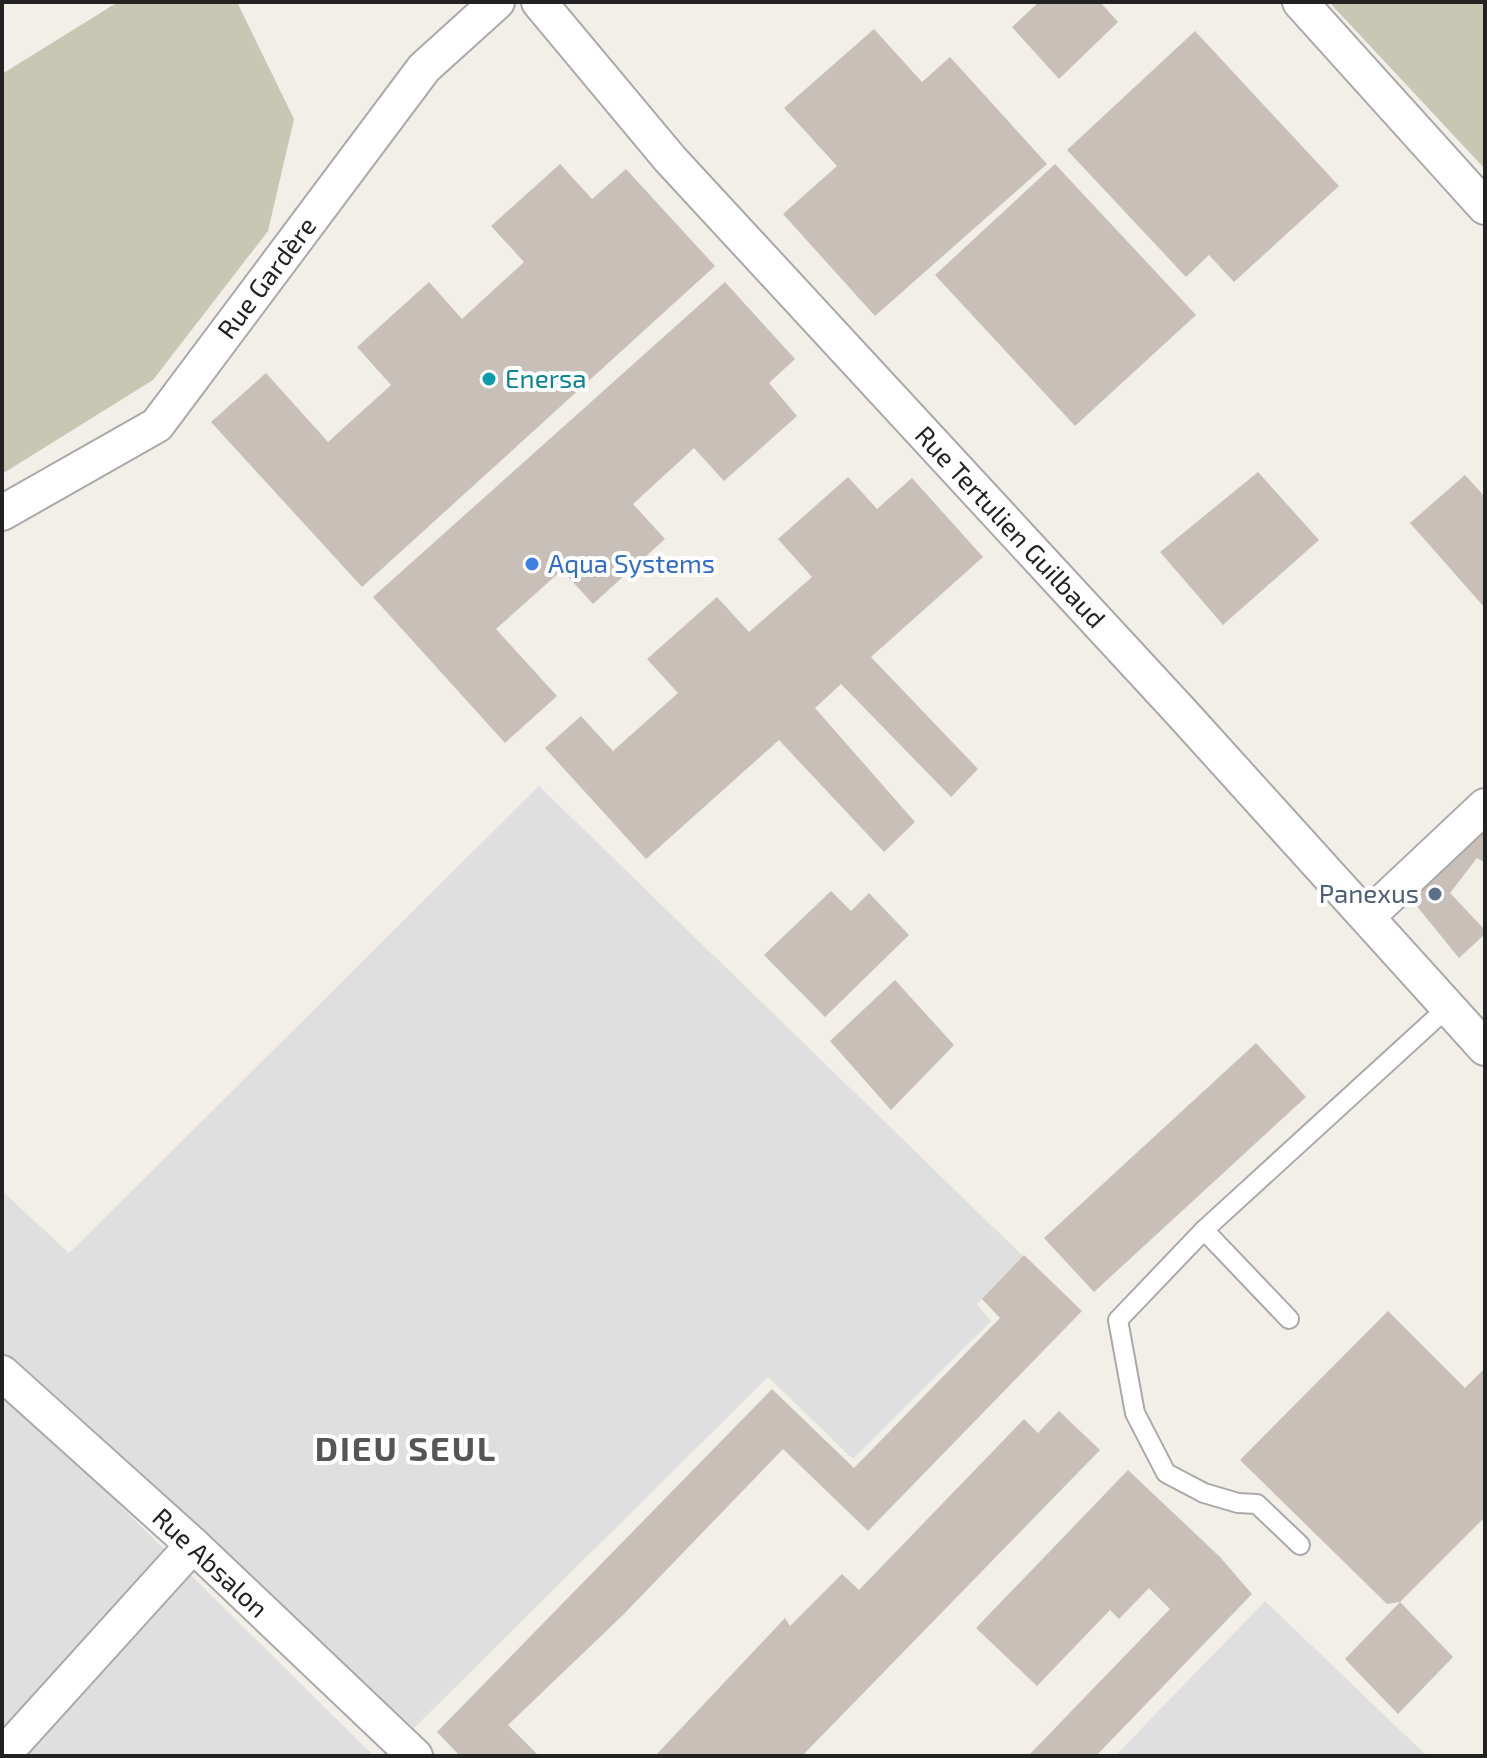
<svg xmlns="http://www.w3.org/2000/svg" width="1487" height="1758" font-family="'Exo 2',sans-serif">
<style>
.residential{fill:#e0dfdf}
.construction{fill:#c7c7b4}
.building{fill:#c7bfb8}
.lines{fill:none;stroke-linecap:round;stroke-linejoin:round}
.lane-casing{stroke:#a9a9a9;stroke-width:22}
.street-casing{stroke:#a9a9a9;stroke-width:38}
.lane{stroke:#fff;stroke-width:18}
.street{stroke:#fff;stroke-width:34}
.culture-dot{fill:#0f9aa8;stroke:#fff;stroke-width:3}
.shop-dot{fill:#3f7fe0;stroke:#fff;stroke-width:3}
.service-dot{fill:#5c6f8a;stroke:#fff;stroke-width:3}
.labels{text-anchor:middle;stroke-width:8;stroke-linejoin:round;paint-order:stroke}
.street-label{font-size:26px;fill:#222;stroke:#fff}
.culture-label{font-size:26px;fill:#0d838f;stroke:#fff;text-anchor:start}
.shop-label{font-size:26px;fill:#366cbe;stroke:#fff;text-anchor:start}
.service-label{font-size:26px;fill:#4e5e75;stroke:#fff;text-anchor:end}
.district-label{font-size:34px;font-weight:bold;letter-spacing:2px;fill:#555;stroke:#fff}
</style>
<rect width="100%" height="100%" fill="#f2efe9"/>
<g class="residential">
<path d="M539,786L1024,1257L977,1304L991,1321L853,1459L768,1377L414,1728L177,1517L2,1352V1191L69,1253Z"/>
<path d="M2,1389L374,1756H2Z"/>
<path d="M1265,1601L1427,1756H1115Z"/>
</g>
<g class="construction">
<path d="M118,2H237L294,119L268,231L153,380L2,474V74Z"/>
<path d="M1329,2H1485V169Z"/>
</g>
<g class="building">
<path d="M1039,2H1100L1118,22L1059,79L1012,27Z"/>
<path d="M874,29L922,82L950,57L1047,164L875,316L783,214L837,166L784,108Z"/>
<path d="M1195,31L1339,186L1234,282L1209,255L1186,277L1067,150Z"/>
<path d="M560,164L592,199L626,169L715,266L362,587L211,422L266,373L328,442L391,385L357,347L429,282L462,319L524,262L491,226Z"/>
<path d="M1055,164L1196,315L1075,426L935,275Z"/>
<path d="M725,282L795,359L769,383L797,416L724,481L694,448L633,504L665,539L593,604L562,570L496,629L557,696L505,743L373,597Z"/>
<path d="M1258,472L1319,540L1223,625L1160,552Z"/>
<path d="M1465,475L1485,497V608L1410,523Z"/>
<path d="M848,477L877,509L912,478L983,557L871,657L978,769L951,797L841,684L815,708L915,822L884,852L779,740L646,859L545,748L581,716L613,751L678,693L647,659L717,597L749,632L812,577L778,539Z"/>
<path d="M1485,820V863L1477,858L1450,893L1485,930V934L1459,958L1411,899L1463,840Z"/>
<path d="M831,891L851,911L869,893L909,935L825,1017L764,955Z"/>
<path d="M895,980L954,1045L891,1110L830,1041Z"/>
<path d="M1256,1043L1306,1097L1094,1292L1044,1238Z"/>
<path d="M1024,1255L1082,1311L868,1531L783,1449L623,1615L508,1725L539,1756H460L437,1732L772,1389L854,1468L1000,1318L982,1299Z"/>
<path d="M1388,1311L1465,1388L1485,1368V1517L1400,1602L1387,1604L1240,1460Z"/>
<path d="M1059,1411L1100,1450L802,1756H655L785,1618L790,1626L842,1574L859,1590L1024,1419L1038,1433Z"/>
<path d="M1128,1470L1220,1557L1252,1594L1096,1756H1028L1170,1609L1149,1588L1119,1619L1110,1610L1037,1686L976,1628Z"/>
<path d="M1400,1602L1453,1657L1398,1714L1345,1659Z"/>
</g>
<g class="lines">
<defs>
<g id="lane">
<path d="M1204,1230L1118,1320L1135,1413L1166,1473L1204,1493L1238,1503L1257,1504L1300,1545"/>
<path d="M1289,1319L1204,1230L1447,1008"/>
</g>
<g id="street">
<path d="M539,2L670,159L1181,712L1485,1048"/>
<path d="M1300,2L1485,207"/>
<path d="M2,513L157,425L424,68L497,2"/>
<path d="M1368,916L1485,806"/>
<path d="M2,1373L193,1545L415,1756"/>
<path d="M2,1756L193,1545"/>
</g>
</defs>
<use href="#lane" class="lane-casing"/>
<use href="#street" class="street-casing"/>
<use href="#lane" class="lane"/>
<use href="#street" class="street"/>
</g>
<circle class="culture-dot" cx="489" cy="379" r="8"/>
<circle class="shop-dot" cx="532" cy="564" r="8"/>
<circle class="service-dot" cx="1435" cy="894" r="8"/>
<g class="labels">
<g class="street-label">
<text transform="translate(267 278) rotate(-53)" y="9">Rue Gardère</text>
<text transform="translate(1010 527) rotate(47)" y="9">Rue Tertulien Guilbaud</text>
<text transform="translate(210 1563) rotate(43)" y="9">Rue Absalon</text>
</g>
<g class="culture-label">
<text x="505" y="388">Enersa</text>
</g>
<g class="shop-label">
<text x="548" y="573">Aqua Systems</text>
</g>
<g class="service-label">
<text x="1419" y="903">Panexus</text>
</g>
<g class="district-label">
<text x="406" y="1461">DIEU SEUL</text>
</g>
</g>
<rect width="1487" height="1758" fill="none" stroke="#222222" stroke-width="8"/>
</svg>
